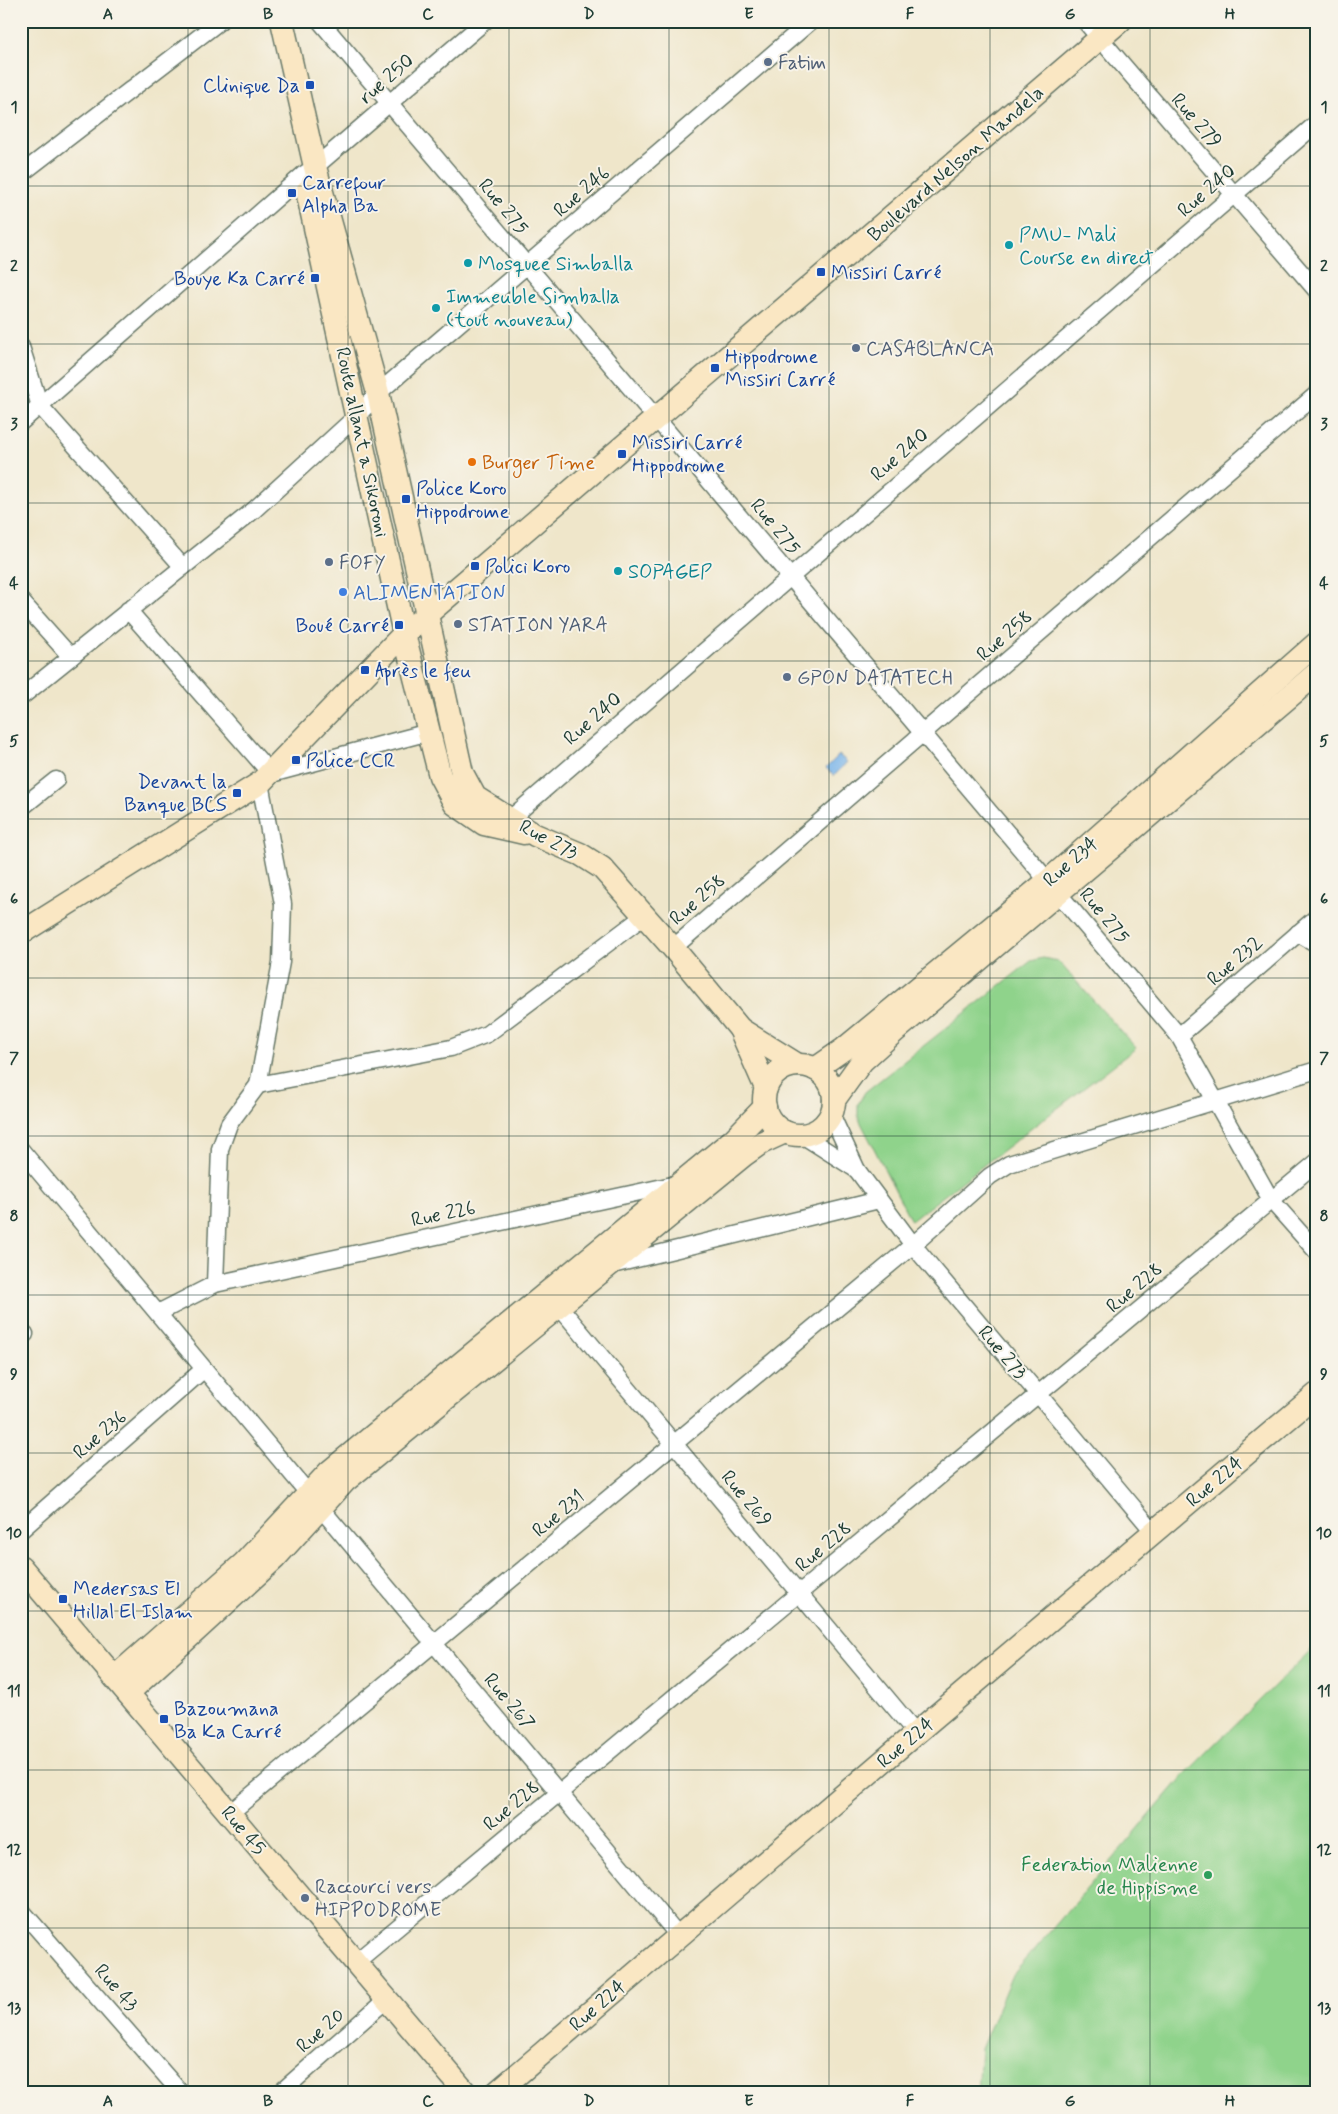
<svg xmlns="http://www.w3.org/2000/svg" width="1338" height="2114" font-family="Mynerve,sans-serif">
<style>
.green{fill:#8fd38b;stroke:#578860}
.water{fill:#78b4ea;stroke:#4c788f}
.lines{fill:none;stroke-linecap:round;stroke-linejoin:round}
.street-casing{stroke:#687868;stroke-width:19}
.secondary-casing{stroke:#687868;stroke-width:25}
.street{stroke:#fff;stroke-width:16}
.secondary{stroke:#fae7c3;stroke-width:22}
.grid{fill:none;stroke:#1f3d34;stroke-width:1;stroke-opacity:0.55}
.service-dot{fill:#5c6f8a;stroke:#f7f3e8;stroke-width:2}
.transit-dot{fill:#1a4fb4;stroke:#f7f3e8;stroke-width:2}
.culture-dot{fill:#0f9aa8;stroke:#f7f3e8;stroke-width:2}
.food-dot{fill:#e8710a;stroke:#f7f3e8;stroke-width:2}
.shop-dot{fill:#3f7fe0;stroke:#f7f3e8;stroke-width:2}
.leisure-dot{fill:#2e9e5b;stroke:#f7f3e8;stroke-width:2}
.labels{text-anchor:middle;stroke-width:4;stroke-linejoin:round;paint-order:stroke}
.service-label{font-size:20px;fill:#4e5e75;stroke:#f7f3e8;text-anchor:start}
.street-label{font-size:20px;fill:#1f3d34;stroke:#f7f3e8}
.transit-label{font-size:20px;fill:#164399;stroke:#f7f3e8;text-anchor:start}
.culture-label{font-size:20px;fill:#0d838f;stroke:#f7f3e8;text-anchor:start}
.food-label{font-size:20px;fill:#c56008;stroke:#f7f3e8;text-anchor:start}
.shop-label{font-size:20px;fill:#366cbe;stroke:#f7f3e8;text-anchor:start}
.leisure-label{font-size:20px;fill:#27864d;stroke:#f7f3e8;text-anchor:end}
.neatline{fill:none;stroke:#1f3d34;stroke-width:2}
.grid-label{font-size:16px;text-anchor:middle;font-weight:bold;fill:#1f3d34}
</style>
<rect width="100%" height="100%" fill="#f7f3e8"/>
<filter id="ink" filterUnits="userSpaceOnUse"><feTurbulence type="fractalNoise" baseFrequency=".02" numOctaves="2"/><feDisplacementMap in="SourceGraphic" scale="10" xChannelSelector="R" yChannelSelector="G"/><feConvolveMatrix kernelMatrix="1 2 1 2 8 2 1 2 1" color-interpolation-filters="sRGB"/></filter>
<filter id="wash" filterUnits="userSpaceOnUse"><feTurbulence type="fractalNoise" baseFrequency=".0096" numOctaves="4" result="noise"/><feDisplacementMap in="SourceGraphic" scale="20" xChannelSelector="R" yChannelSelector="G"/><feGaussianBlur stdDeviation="1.12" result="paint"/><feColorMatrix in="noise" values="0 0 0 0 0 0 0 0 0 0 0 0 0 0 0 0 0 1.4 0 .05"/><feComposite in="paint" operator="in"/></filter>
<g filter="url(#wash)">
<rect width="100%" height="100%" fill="#efe6ca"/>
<g class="green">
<path d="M1043,958L1058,961L1136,1048L911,1221L858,1117V1104L865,1092L1031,961Z"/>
<path d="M1317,1644V2093H978L981,2049L1011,1977L1186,1773Z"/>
</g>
<path class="water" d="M839,755L847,762L834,776L826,768Z"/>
</g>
<g filter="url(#ink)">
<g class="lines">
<defs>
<g id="street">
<path d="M320,21L1179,1036L1271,1200L1317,1252"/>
<path d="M1085,21L1317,291"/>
<path d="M21,174L220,21"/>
<path d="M21,347L40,406L183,567"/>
<path d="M21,422L303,175L315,167L485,21"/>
<path d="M21,601L71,657"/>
<path d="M128,610L271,774L429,732"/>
<path d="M21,697L254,510L358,415L378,393L811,21"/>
<path d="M21,808L56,780"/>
<path d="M503,825L1317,123"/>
<path d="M1298,933L1317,944"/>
<path d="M673,948L1317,394"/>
<path d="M1179,1036L1317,917"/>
<path d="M258,1085L451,1048L487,1034L644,916"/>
<path d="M831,1114L857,1170L913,1245L1154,1532"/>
<path d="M802,1135L857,1170"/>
<path d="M21,1150L678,1935"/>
<path d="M612,1265L879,1200"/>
<path d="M215,1284L220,1149L229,1124L258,1085L281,962L283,904L260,783"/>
<path d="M553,1299L916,1733"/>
<path d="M158,1313L215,1284L677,1184"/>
<path d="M21,1337L25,1334"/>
<path d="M21,1530L204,1369"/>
<path d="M230,1813L913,1245L990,1176L1009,1164L1317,1070"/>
<path d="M21,1910L181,2093"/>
<path d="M356,1962L1317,1162"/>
<path d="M280,2093L387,1999"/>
</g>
<g id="secondary">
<path d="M282,21L315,167L378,393L462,773L475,797L535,835L580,854L602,868L673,948L740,1029L766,1088"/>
<path d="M307,191L404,634L440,776L455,804L484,824L524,833"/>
<path d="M21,933L260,783L404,634L1120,21"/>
<path d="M740,1029L798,1065"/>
<circle cx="799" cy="1100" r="35"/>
<path d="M815,1069L844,1049L1048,881L1317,643"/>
<path d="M834,1100L862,1061L894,1032L1317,673"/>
<path d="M21,1567L466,2093"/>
<path d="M115,1677L244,1563L329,1472L734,1139L765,1107"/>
<path d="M128,1693L274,1559L345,1481L744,1155L761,1143L785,1132"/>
<path d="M496,2093L916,1733L1317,1394"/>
</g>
</defs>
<use href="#street" class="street-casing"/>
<use href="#secondary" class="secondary-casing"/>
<use href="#street" class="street"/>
<use href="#secondary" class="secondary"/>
</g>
</g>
<path class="grid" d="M188,21V2093M348,21V2093M509,21V2093M669,21V2093M829,21V2093M990,21V2093M1150,21V2093M21,186H1317M21,344H1317M21,503H1317M21,661H1317M21,819H1317M21,978H1317M21,1136H1317M21,1295H1317M21,1453H1317M21,1611H1317M21,1770H1317M21,1928H1317"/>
<g class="service-dot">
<circle cx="768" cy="62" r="5"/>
<circle cx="856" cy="348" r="5"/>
<circle cx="329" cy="562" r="5"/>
<circle cx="458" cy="624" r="5"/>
<circle cx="787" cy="677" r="5"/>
<circle cx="305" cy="1898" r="5"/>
</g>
<g class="transit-dot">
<rect x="305" y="80" width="10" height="10" rx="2.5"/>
<rect x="287" y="188" width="10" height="10" rx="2.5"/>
<rect x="816" y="267" width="10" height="10" rx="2.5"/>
<rect x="310" y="273" width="10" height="10" rx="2.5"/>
<rect x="710" y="363" width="10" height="10" rx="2.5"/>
<rect x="617" y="449" width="10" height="10" rx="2.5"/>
<rect x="401" y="494" width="10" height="10" rx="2.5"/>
<rect x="470" y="561" width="10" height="10" rx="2.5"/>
<rect x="394" y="620" width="10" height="10" rx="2.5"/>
<rect x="360" y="665" width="10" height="10" rx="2.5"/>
<rect x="291" y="755" width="10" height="10" rx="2.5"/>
<rect x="232" y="788" width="10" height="10" rx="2.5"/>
<rect x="58" y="1594" width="10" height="10" rx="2.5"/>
<rect x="159" y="1714" width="10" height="10" rx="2.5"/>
</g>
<g class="culture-dot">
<circle cx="1009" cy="245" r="5"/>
<circle cx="468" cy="263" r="5"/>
<circle cx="436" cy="308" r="5"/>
<circle cx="618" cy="571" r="5"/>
</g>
<circle class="food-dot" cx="472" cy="462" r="5"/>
<circle class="shop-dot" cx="343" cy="592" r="5"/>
<circle class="leisure-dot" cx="1208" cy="1875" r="5"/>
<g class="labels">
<g class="service-label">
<text x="778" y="69">Fatim</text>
<text x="866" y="355">CASABLANCA</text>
<text x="339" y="569">FOFY</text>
<text x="468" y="631">STATION YARA</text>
<text x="797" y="684">GPON DATATECH</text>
<text x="315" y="1893">Raccourci vers<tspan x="315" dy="23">HIPPODROME</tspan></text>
</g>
<g class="street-label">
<text transform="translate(386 78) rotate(-41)" y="7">rue 250</text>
<text transform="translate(1197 120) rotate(49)" y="7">Rue 279</text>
<text transform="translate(955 163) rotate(-41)" y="7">Boulevard Nelson Mandela</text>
<text transform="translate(1206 190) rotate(-41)" y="7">Rue 240</text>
<text transform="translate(581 191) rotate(-41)" y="7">Rue 246</text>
<text transform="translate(504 206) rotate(50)" y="7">Rue 275</text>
<text transform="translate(363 442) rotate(78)" y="7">Route allant a Sikoroni</text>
<text transform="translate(899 454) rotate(-41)" y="7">Rue 240</text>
<text transform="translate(776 526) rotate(50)" y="7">Rue 275</text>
<text transform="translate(1004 635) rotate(-41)" y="7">Rue 258</text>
<text transform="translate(592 718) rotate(-41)" y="7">Rue 240</text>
<text transform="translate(549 839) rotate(28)" y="7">Rue 273</text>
<text transform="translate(1070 861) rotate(-41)" y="7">Rue 234</text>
<text transform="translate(697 899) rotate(-41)" y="7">Rue 258</text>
<text transform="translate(1105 915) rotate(50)" y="7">Rue 275</text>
<text transform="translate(1234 960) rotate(-41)" y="7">Rue 232</text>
<text transform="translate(443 1213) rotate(-12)" y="7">Rue 226</text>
<text transform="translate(1134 1287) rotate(-40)" y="7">Rue 228</text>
<text transform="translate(1003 1352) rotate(50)" y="7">Rue 273</text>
<text transform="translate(99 1434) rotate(-41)" y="7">Rue 236</text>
<text transform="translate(1214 1481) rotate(-40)" y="7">Rue 224</text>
<text transform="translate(747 1498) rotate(50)" y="7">Rue 269</text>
<text transform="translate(558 1513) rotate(-40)" y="7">Rue 231</text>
<text transform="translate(823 1546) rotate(-40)" y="7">Rue 228</text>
<text transform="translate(510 1701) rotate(50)" y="7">Rue 267</text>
<text transform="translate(905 1742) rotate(-40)" y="7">Rue 224</text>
<text transform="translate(511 1805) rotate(-40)" y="7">Rue 228</text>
<text transform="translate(244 1830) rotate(50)" y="7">Rue 45</text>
<text transform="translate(117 1987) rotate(49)" y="7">Rue 43</text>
<text transform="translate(597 2005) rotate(-41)" y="7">Rue 224</text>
<text transform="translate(320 2030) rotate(-41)" y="7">Rue 20</text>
</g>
<g class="transit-label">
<text x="300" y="92" text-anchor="end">Clinique Da</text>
<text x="302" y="189">Carrefour<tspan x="302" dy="23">Alpha Ba</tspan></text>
<text x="831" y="279">Missiri Carré</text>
<text x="305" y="285" text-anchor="end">Bouye Ka Carré</text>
<text x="725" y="363">Hippodrome<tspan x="725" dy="23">Missiri Carré</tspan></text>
<text x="632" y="449">Missiri Carré<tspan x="632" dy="23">Hippodrome</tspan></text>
<text x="416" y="495">Police Koro<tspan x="416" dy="23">Hippodrome</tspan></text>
<text x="485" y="573">Polici Koro</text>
<text x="389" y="632" text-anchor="end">Boué Carré</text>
<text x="375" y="677">Après le feu</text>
<text x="306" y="767">Police CCR</text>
<text x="227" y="788" text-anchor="end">Devant la<tspan x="227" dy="23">Banque BCS</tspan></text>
<text x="73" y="1595">Medersas El<tspan x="73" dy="23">Hillal El Islam</tspan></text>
<text x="174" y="1715">Bazoumana<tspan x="174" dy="23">Ba Ka Carré</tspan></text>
</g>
<g class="culture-label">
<text x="1019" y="241">PMU- Mali<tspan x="1019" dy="23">Course en direct</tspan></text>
<text x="478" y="270">Mosquee Simballa</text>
<text x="446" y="303">Immeuble Simballa<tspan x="446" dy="23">(tout nouveau)</tspan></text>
<text x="628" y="578">SOPAGEP</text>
</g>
<g class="food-label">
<text x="482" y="469">Burger Time</text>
</g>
<g class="shop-label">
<text x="353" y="599">ALIMENTATION</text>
</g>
<g class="leisure-label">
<text x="1198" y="1871">Federation Malienne<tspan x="1198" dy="23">de Hippisme</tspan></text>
</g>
</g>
<rect width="1338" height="2114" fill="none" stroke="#f7f3e8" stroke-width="55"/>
<rect x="28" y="28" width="1282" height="2058" class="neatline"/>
<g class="grid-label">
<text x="108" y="19">A</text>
<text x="268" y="19">B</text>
<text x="428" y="19">C</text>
<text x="589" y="19">D</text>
<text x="749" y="19">E</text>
<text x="910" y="19">F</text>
<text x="1070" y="19">G</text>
<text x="1230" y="19">H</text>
<text x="14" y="112">1</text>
<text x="1324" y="112">1</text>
<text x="14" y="271">2</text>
<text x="1324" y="271">2</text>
<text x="14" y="429">3</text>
<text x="1324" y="429">3</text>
<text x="14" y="588">4</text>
<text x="1324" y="588">4</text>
<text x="14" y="746">5</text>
<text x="1324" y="746">5</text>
<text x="14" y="904">6</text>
<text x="1324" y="904">6</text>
<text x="14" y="1063">7</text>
<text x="1324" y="1063">7</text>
<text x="14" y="1221">8</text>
<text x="1324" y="1221">8</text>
<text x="14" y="1379">9</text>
<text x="1324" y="1379">9</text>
<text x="14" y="1538">10</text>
<text x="1324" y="1538">10</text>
<text x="14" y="1696">11</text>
<text x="1324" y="1696">11</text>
<text x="14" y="1855">12</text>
<text x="1324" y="1855">12</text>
<text x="14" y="2013">13</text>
<text x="1324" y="2013">13</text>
<text x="108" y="2106">A</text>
<text x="268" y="2106">B</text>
<text x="428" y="2106">C</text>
<text x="589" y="2106">D</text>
<text x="749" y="2106">E</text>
<text x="910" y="2106">F</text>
<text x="1070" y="2106">G</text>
<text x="1230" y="2106">H</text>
</g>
</svg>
